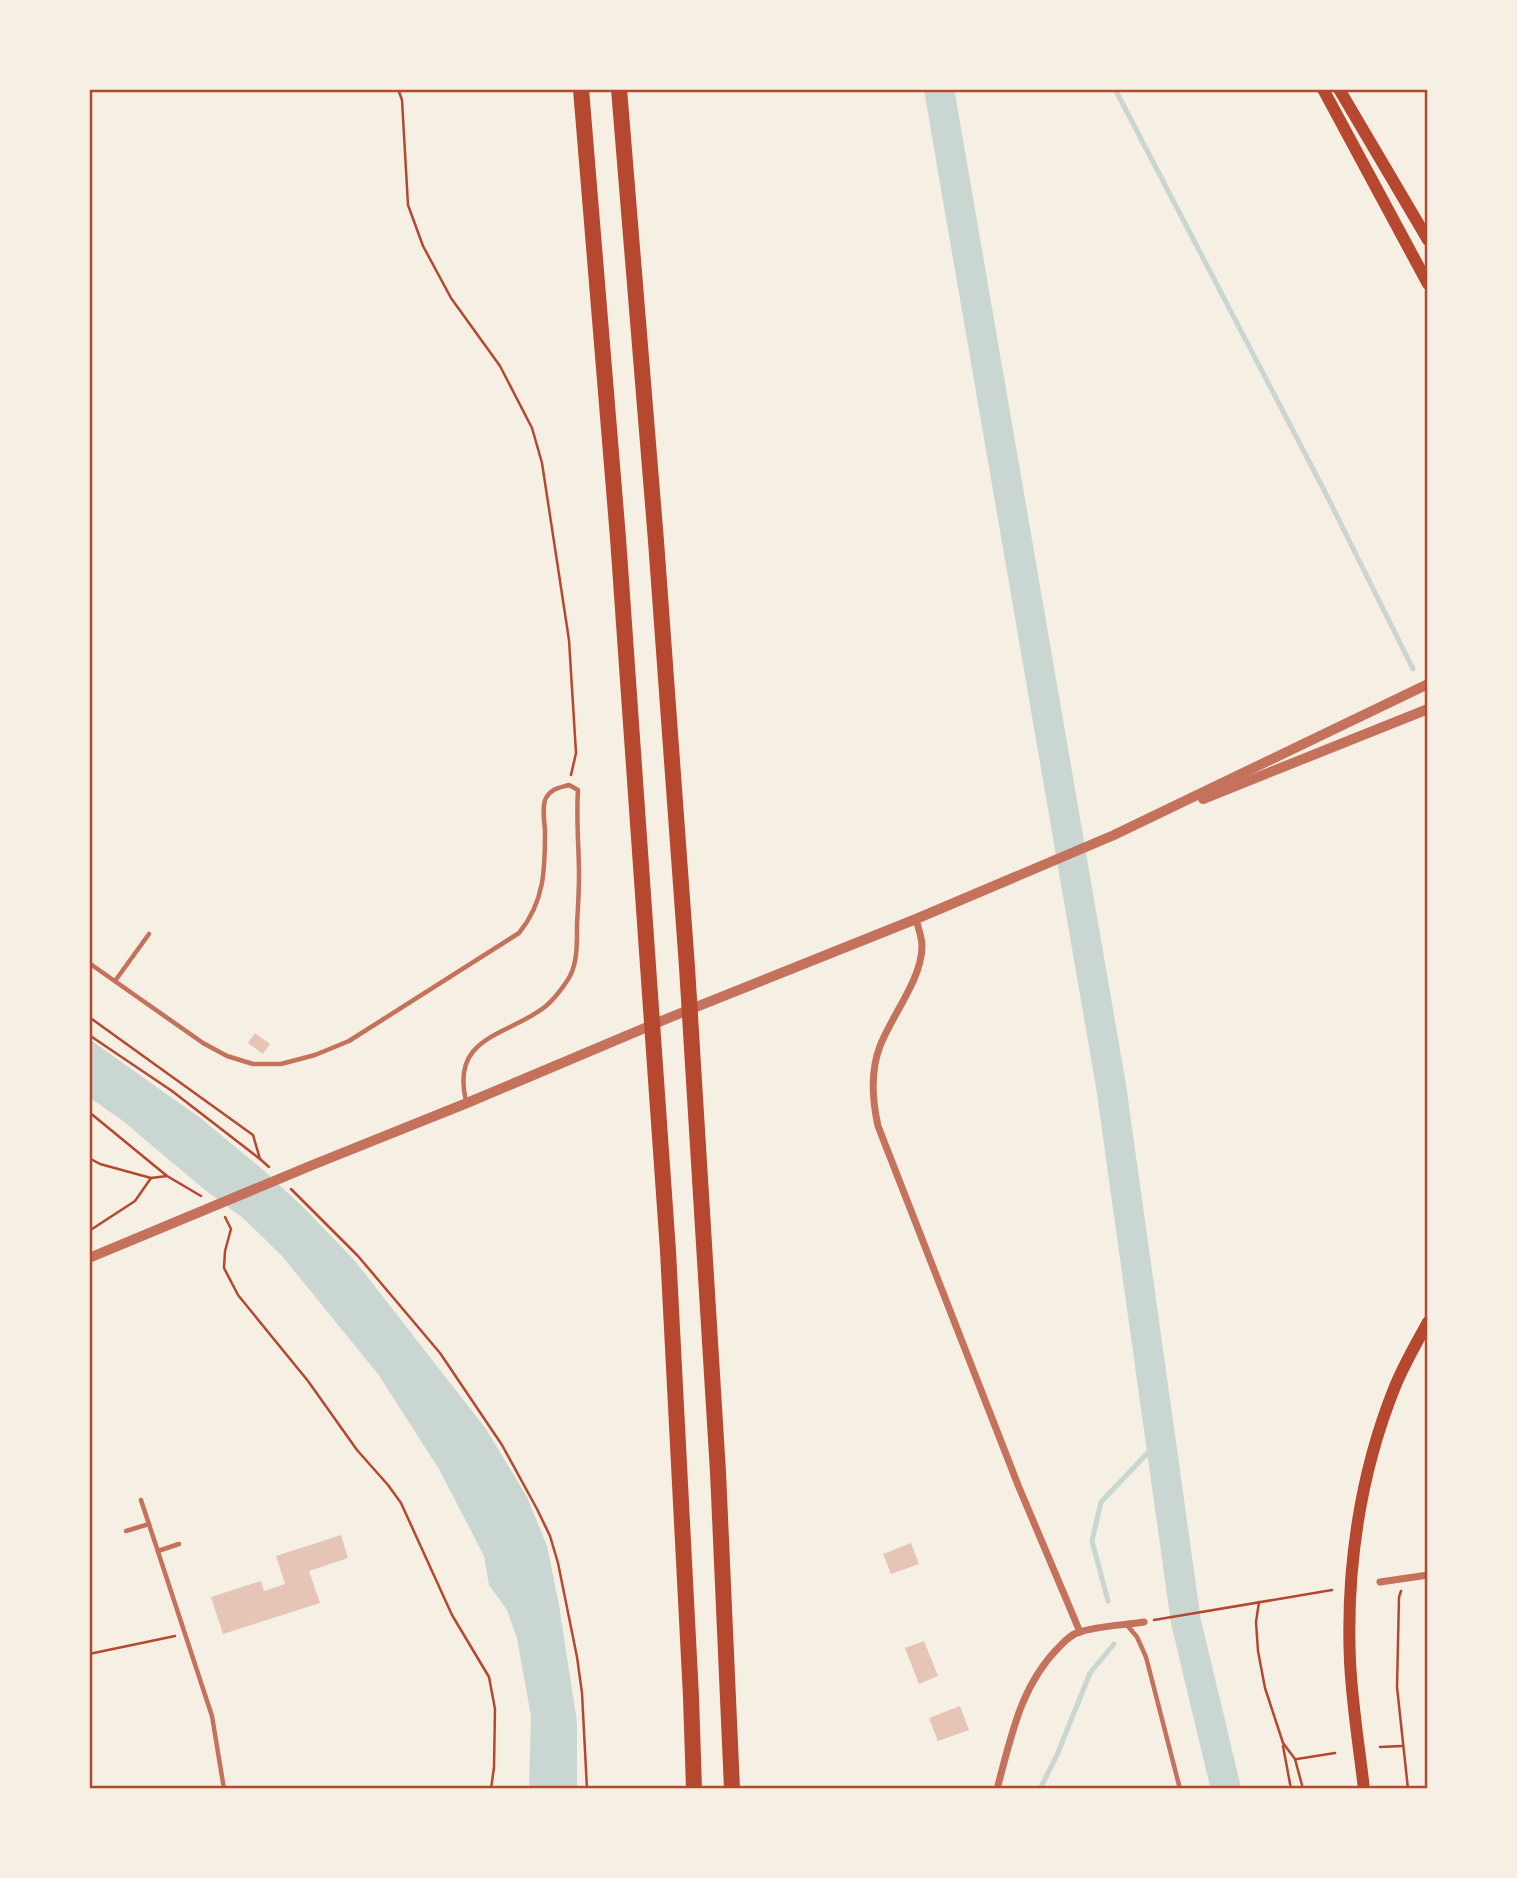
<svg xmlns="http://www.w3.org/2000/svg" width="1517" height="1878" font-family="'Source Serif 4',serif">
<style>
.water{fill:#c9d6d2}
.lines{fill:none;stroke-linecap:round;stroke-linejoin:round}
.stream{stroke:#c9d6d2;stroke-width:5}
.river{stroke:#c9d6d2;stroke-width:30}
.building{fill:#e6c5b7}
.path{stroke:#b5482f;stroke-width:2.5}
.service{stroke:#c5725c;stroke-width:4.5}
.minor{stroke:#c5725c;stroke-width:7}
.tertiary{stroke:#c5725c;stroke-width:10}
.primary{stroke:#b5482f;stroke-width:12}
.motorway{stroke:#b5482f;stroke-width:16}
.neatline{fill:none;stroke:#b5482f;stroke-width:2.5}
</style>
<rect width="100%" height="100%" fill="#f6efe4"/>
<path class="water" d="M89,1039L199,1117L261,1168L305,1209L355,1261L486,1429L527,1497L547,1546L559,1605L577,1722V1789H529L531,1716L517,1638L507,1610L489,1585L484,1556L439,1469L378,1374L282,1256L243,1218L205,1190L123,1121L89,1097Z"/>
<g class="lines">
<g class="stream">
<path d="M1115,89L1325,492L1413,669"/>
<path d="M1108,1601L1092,1541L1101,1502L1161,1439"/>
<path d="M1040,1789L1057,1755L1090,1673L1114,1644"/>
</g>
<path class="river" d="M939,89L1111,1086L1186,1622L1226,1789"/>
</g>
<g class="building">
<path d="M255,1033L270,1044L263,1054L248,1043Z"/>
<path d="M341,1535L348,1558L309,1571L320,1603L223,1634L211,1597L261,1581L264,1591L285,1584L276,1556Z"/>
<path d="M911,1543L919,1564L891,1574L883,1554Z"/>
<path d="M924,1641L938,1676L919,1684L905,1648Z"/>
<path d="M960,1706L969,1730L938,1741L929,1718Z"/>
</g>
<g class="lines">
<g class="path">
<path d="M398,89L402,100L408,205L423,246L451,298L500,366L532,428L542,463L569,640L576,753L571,775"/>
<path d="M89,1017L253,1135L260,1159L269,1167"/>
<path d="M89,1035L172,1091L260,1159"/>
<path d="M89,1112L167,1176L201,1196"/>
<path d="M89,1158L100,1164L151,1178L167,1176"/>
<path d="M291,1189L358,1256L440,1353L502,1445L537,1509L550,1536L558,1563L577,1657L582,1693L587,1789"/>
<path d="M225,1217L231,1229L225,1251L224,1268L238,1295L308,1381L357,1450L388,1485L401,1503L452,1615L489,1677L495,1709L494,1767L491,1789"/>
<path d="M89,1231L135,1201L151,1178"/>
<path d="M1401,1591L1399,1597L1397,1687L1408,1789"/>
<path d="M1259,1602L1256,1622L1258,1651L1265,1688L1283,1743L1295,1759L1303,1789"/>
<path d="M1154,1620L1332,1590"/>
<path d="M89,1654L175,1636"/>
<path d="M1283,1746L1291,1789"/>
<path d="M1380,1747L1402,1746"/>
<path d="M1297,1759L1335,1753"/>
</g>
<g class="service">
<path d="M89,963L203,1043L227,1056L253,1064H281L315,1055L349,1041L519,933C545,901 545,869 545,830C544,820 542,805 546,798C552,788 559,788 569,785L578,790C576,819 579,847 579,876C579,892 578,908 577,924C577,942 578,966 567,981C561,990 554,999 546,1006C509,1036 450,1035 466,1101"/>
<path d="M115,981L149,934"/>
<path d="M141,1500L212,1716L224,1789"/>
<path d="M126,1531L149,1524"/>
<path d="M158,1551L179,1544"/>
<path d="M1127,1625L1137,1637L1146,1657L1180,1789"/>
</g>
<g class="minor">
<path d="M916,919C918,928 922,937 922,946C922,979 892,1015 880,1046C870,1072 872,1099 878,1126L1018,1485L1080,1632"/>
<path d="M1380,1582L1428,1575"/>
<path d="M997,1789C1011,1738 1020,1686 1059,1647C1065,1641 1071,1634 1080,1632C1097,1626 1126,1625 1144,1622"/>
</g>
<g class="tertiary">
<path d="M1203,799L1428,709"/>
<path d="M89,1258L310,1166L467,1103L671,1017L916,919L1114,835L1428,684"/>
</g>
<g class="primary">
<path d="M1323,89L1428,284"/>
<path d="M1339,89L1428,240"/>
<path d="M1364,1789C1359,1746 1352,1704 1350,1661C1346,1569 1360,1474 1394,1389C1403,1366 1416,1344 1428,1322"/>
</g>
<g class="motorway">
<path d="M581,89L618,538L668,1251L691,1697L694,1789"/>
<path d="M619,89L656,541L687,967L718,1472L732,1789"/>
</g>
</g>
<rect width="1517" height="1878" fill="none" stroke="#f6efe4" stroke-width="182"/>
<rect x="91" y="91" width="1335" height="1696" class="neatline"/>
</svg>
